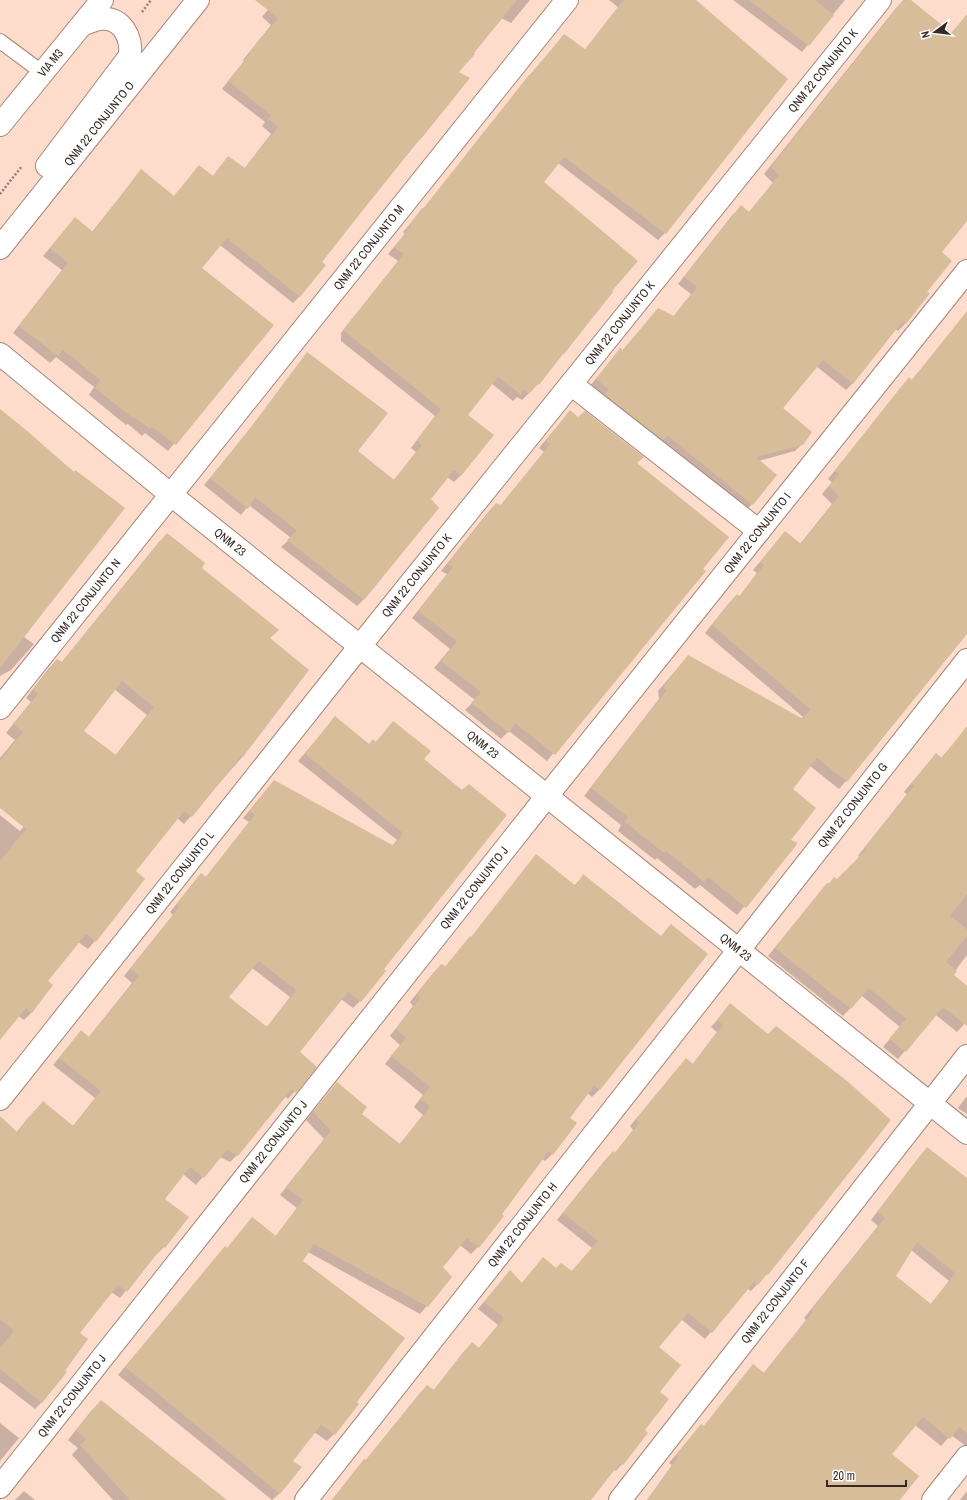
<svg xmlns="http://www.w3.org/2000/svg" width="967" height="1500" font-family="'Archivo Narrow',sans-serif">
<style>
.shadow{fill:#0003;fill-rule:evenodd}
.building{fill:#d7bd9a;fill-rule:evenodd}
.lines{fill:none;stroke-linecap:round;stroke-linejoin:round}
.lane-casing{stroke:#a58778;stroke-width:16}
.street-casing{stroke:#a58778;stroke-width:24}
.secondary-casing{stroke:#a58778;stroke-width:24}
.path{stroke:#937d72;stroke-width:2.5;stroke-dasharray:2 2;stroke-linecap:butt}
.lane{stroke:#fff;stroke-width:14}
.street{stroke:#fff;stroke-width:22}
.secondary{stroke:#fff;stroke-width:22}
.labels{text-anchor:middle;stroke-width:3;stroke-linejoin:round;paint-order:stroke}
.street-label{font-size:12px;fill:#352923;stroke:#fff}
</style>
<rect width="100%" height="100%" fill="#fddccc"/>
<g class="shadow">
<path d="M276,0H530L511,23L501,18L457,72L469,78L320,263L300,296L293,303L220,245L201,268L272,326L168,451L145,433L142,436L128,424L126,425L89,395L94,387L56,357L50,363L13,333L62,270L43,256L75,218L92,232L135,178L173,197L199,167L212,177L228,157L244,169L271,134L262,126L265,122L222,89L244,61L243,60L271,25L262,17Z"/>
<path d="M609,0H695L665,233L658,240L558,163L543,182L531,391L522,400L517,397L513,401L491,383L467,415L461,475L454,482L447,477L430,499L364,599L357,606L281,547L291,538L249,505L241,515L204,485L245,436L357,451L394,480L416,452L411,448L435,416L341,341V333L398,261L388,254L405,234L403,232L423,209L523,83L558,42L565,35L585,50L618,7Z"/>
<path d="M733,0H845L802,52Z"/>
<path d="M903,1L951,33L964,19L967,21V205L941,252L926,292L929,294L905,324L898,331L895,329L853,383L846,390L816,366L782,409L802,444L795,451L758,461L752,504L745,511L589,387L614,357L622,351L658,309L673,317L691,294L678,284L734,213L749,212L773,183L764,174L896,8Z"/>
<path d="M962,319L967,322V632L846,781L839,789L810,766L791,789L790,840L796,844L737,915L700,885L695,889L657,858L655,860L618,831L621,825L584,796L659,699L658,691L688,656L801,719L803,717L705,633L729,603L737,595L739,597L757,573L753,570L785,532L800,544L832,504L822,494L832,482L828,479L902,386L909,379L911,381Z"/>
<path d="M0,411L24,637L34,644L11,670L0,676Z"/>
<path d="M570,411L636,464L704,571L547,761L509,731L501,739L465,710L475,700L434,668L450,649L412,618L447,574L441,571L489,511L496,504L500,506L544,452L539,448Z"/>
<path d="M167,534L269,639L243,756L184,824L177,818L135,871L95,941L88,949L78,942L46,981L32,1012L24,1020L18,1016L0,1038V815L20,831L38,809L0,779V758L15,740L6,733L31,702L26,698L49,668L57,660L61,663L159,542ZM114,689L147,715L115,756L82,731Z"/>
<path d="M335,718L368,745L376,742L393,723L422,759L383,970L360,1001L353,1008L341,999L299,1052L315,1067L288,1099L285,1096L237,1155L230,1162L220,1157L196,1185L183,1174L163,1199L164,1247L157,1254L156,1253L120,1298L111,1292L79,1333L42,1402L35,1409L0,1382V1131L16,1133L27,1119L43,1102L73,1126L95,1098L53,1065L81,1031L88,1038L132,983L124,976L173,915L170,912L194,882L201,875L205,878L249,822L243,818L274,781L392,846L397,840L298,761ZM252,968L290,997L267,1027L228,997Z"/>
<path d="M957,740L967,748V955L952,975L967,987V1021L957,1032L936,1015L898,1059L883,1047L900,1027L862,996L843,1016L768,956L820,892L827,884L837,880L860,857L858,856L907,794L904,792L929,762L936,754L941,758Z"/>
<path d="M583,876L660,937L707,954L599,1090L592,1097L587,1093L569,1118L576,1124L552,1154L545,1161L542,1159L478,1247L471,1254L460,1245L442,1267L451,1277L420,1314L308,1252L302,1261L334,1434L327,1441L314,1432L291,1462L280,1493L272,1500L118,1375L225,1247L227,1249L275,1237L297,1208L280,1195L324,1139L306,1120L337,1083L361,1114L399,1145L423,1115L414,1107L423,1095L385,1064L400,1045L390,1036L413,1006L410,1002L434,972L441,965L445,967L463,945L574,886Z"/>
<path d="M730,1005L768,1035L890,1120L767,1274L751,1291L747,1288L705,1339L681,1319L658,1347L659,1392L643,1431L622,1464L616,1471L614,1469L589,1500H332L358,1467L365,1460V1461L420,1393L427,1386L433,1391L465,1350L472,1344L478,1349L498,1325L478,1309L510,1271L521,1284L543,1259L556,1269L571,1272L592,1248L557,1220L606,1159L613,1152L614,1154L633,1130L630,1126L680,1066L692,1065L717,1032L711,1027Z"/>
<path d="M967,1096V1114L958,1108Z"/>
<path d="M928,1148L967,1197V1447L951,1435L941,1446L915,1425L891,1454L900,1500H647L672,1465L669,1463L694,1433L703,1427L746,1373L753,1366L763,1374L806,1320L804,1318L878,1226L871,1220L920,1156ZM911,1250L949,1281L930,1305L895,1277Z"/>
<path d="M101,1401L226,1500H113L72,1455L78,1448L68,1440L92,1410Z"/>
<path d="M0,1423L19,1438L0,1461Z"/>
<path d="M24,1491L35,1500H15Z"/>
<path d="M967,1491V1500H960Z"/>
</g>
<g class="building">
<path d="M255,0H517L474,53L475,54L459,72L470,78L420,140L419,139L322,262L326,265L300,297L227,238L202,268L274,325L176,445L152,427L150,429L135,418L134,419L95,388L100,380L63,350L58,356L19,326L68,263L50,248L75,217L93,232L141,169L174,196L199,165L213,176L228,156L245,168L278,127L268,119L271,115L228,81L250,54L249,53L278,18Z"/>
<path d="M624,0H696L788,79L666,234L564,157L544,182L638,261L612,291L613,292L564,354H563L539,385L538,384L529,394L524,390L521,395L498,377L468,415L494,435L461,476L454,470L431,499L439,508L364,600L287,540L297,531L255,497L248,509L210,478L251,427L307,352L388,413L358,451L394,480L422,445L417,440L441,409L343,330L404,254L394,247L411,226L409,225L422,208H424L529,75L530,76L564,34L585,49Z"/>
<path d="M749,0H815L834,15L809,46Z"/>
<path d="M903,0H911L952,33L967,14V221L942,252L952,261L927,292L930,293L906,324L902,322L853,384L823,360L783,408L812,432L803,445L756,457L777,475L753,505L668,436L663,440L604,394L609,390L596,379L620,348L623,350L658,308L674,316L697,287L684,277L741,205L749,212L779,175L771,167Z"/>
<path d="M967,311V634L847,782L817,758L793,789L816,808L791,840L798,843L746,908L708,877L704,882L666,851L664,853L625,822L628,817L591,788L666,691L663,687L688,655L803,719L810,709L712,625L737,594L740,596L764,565L760,562L785,531L801,544L839,496L829,486L839,474L835,471L909,377L912,380Z"/>
<path d="M0,409L26,430L74,472L75,470L86,478L125,508L0,668Z"/>
<path d="M570,410L578,417L585,411L644,457L637,463L729,537L703,569L706,571L555,755L515,723L509,733L471,703L481,692L441,661L457,641L418,611L453,567L447,564L496,503L501,505L550,444L546,441Z"/>
<path d="M167,533L205,563L202,568L279,630L270,638L309,670L243,757L242,755L192,817L184,811L136,871L145,879L96,942L86,934L48,981L53,985L32,1013L26,1008L0,1040V861L26,829L0,808V761L23,732L13,724L38,694L33,690L57,659L62,662ZM122,681L154,707L116,755L84,731Z"/>
<path d="M335,716L369,744L373,739L376,742L393,721L431,751L424,759L462,790L469,784L507,815L384,969L386,971L361,1002L348,992L300,1052L317,1067L296,1093L292,1089L238,1156L227,1150L204,1178L190,1167L165,1199L189,1217L165,1248L163,1246L127,1292L118,1285L80,1333L88,1339L65,1371L67,1372L42,1403L0,1369V1348L14,1331L0,1319V1116L17,1132L34,1111H35L43,1101L73,1126L101,1091L59,1058L81,1030L89,1037L139,976L130,969L179,907L176,905L201,873L206,877L255,815L249,811L274,780L394,846L403,833L305,754ZM259,961L296,990L267,1027L229,997Z"/>
<path d="M967,726V894L950,916L967,929V936L946,962L957,971L954,975L967,986V1026L943,1007L906,1052L889,1039L906,1019L869,988L851,1009L775,948L827,883L829,884L834,877L837,879L867,849L864,848L914,786L911,784L936,753L942,758Z"/>
<path d="M536,854L576,886L583,874L661,936L671,924L708,954L600,1090L594,1086L570,1118L577,1123L553,1155L549,1151L502,1214L504,1216L479,1248L467,1238L443,1267L452,1277L428,1307L314,1244L303,1261L405,1338L357,1402L359,1404L335,1435L321,1425L293,1461L302,1467L280,1494L125,1367L225,1246L227,1248L252,1217L276,1236L303,1200L286,1187L331,1131L313,1112L337,1082L367,1107L362,1114L400,1144L430,1107L420,1099L430,1087L391,1056L406,1038L396,1029L420,998L417,994L441,964L446,966L470,936L471,937Z"/>
<path d="M730,1003L768,1034L776,1026L847,1081L891,1120L768,1275L767,1274L758,1285L754,1282L712,1333L688,1313L659,1347L681,1365L660,1392L669,1399L645,1430L648,1433L623,1465L620,1463L591,1500H332L364,1459L366,1460L427,1385L434,1390L472,1342L479,1348L504,1318L484,1302L510,1270L522,1283L543,1257L556,1268L561,1263L572,1271L598,1241L563,1213L613,1151L615,1153L639,1123L636,1119L686,1058L693,1064L723,1025L717,1020Z"/>
<path d="M927,1147L967,1178V1433L959,1427L950,1439L923,1417L892,1454L919,1476L900,1500H648L678,1457L676,1455L701,1424L704,1426L753,1364L764,1373L813,1312L811,1310L885,1218L877,1212ZM917,1242L955,1273L931,1304L896,1276Z"/>
<path d="M101,1400L165,1451L227,1500H130L80,1445L86,1439L76,1431Z"/>
</g>
<g class="lines">
<defs>
<path id="lane" d="M0,41L43,73"/>
<g id="street">
<path id="s1" d="M0,354L170,494L967,1133"/>
<path d="M571,384L759,531"/>
<path id="s2" d="M0,708L567,0"/>
<path id="s3" d="M0,1099L360,646L880,0"/>
<path id="s4" d="M0,1487L547,796L967,271"/>
<path id="s5" d="M306,1500L967,660"/>
<path id="s6" d="M620,1500L967,1056"/>
<path d="M933,1500L967,1457"/>
</g>
<g id="secondary">
<path id="s7" d="M0,125L102,0"/>
<path d="M47,166L130,56C132,37 122,16 99,19C94,20 87,23 82,25"/>
<path id="s8" d="M0,248L198,0"/>
</g>
</defs>
<use href="#lane" class="lane-casing"/>
<use href="#street" class="street-casing"/>
<use href="#secondary" class="secondary-casing"/>
<g class="path">
<path d="M142,12L151,0"/>
<path d="M0,194L22,166"/>
</g>
<use href="#lane" class="lane"/>
<use href="#street" class="street"/>
<use href="#secondary" class="secondary"/>
</g>
<g class="labels">
<g class="street-label">
<text dy="4" stroke="none"><textPath href="#s7" startOffset="80">VIA M3</textPath></text>
<text dy="4" stroke="none"><textPath href="#s3" startOffset="1317">QNM 22 CONJUNTO K</textPath></text>
<text dy="4" stroke="none"><textPath href="#s8" startOffset="159">QNM 22 CONJUNTO O</textPath></text>
<text dy="4" stroke="none"><textPath href="#s2" startOffset="590">QNM 22 CONJUNTO M</textPath></text>
<text dy="4" stroke="none"><textPath href="#s3" startOffset="993">QNM 22 CONJUNTO K</textPath></text>
<text dy="4" stroke="none"><textPath href="#s4" startOffset="1218">QNM 22 CONJUNTO I</textPath></text>
<text dy="4" stroke="none"><textPath href="#s1" startOffset="297">QNM 23</textPath></text>
<text dy="4" stroke="none"><textPath href="#s3" startOffset="669">QNM 22 CONJUNTO K</textPath></text>
<text dy="4" stroke="none"><textPath href="#s2" startOffset="137">QNM 22 CONJUNTO N</textPath></text>
<text dy="4" stroke="none"><textPath href="#s1" startOffset="621">QNM 23</textPath></text>
<text dy="4" stroke="none"><textPath href="#s5" startOffset="884">QNM 22 CONJUNTO G</textPath></text>
<text dy="4" stroke="none"><textPath href="#s3" startOffset="289">QNM 22 CONJUNTO L</textPath></text>
<text dy="4" stroke="none"><textPath href="#s4" startOffset="764">QNM 22 CONJUNTO J</textPath></text>
<text dy="4" stroke="none"><textPath href="#s1" startOffset="945">QNM 23</textPath></text>
<text dy="4" stroke="none"><textPath href="#s4" startOffset="440">QNM 22 CONJUNTO J</textPath></text>
<text dy="4" stroke="none"><textPath href="#s5" startOffset="350">QNM 22 CONJUNTO H</textPath></text>
<text dy="4" stroke="none"><textPath href="#s6" startOffset="252">QNM 22 CONJUNTO F</textPath></text>
<text dy="4" stroke="none"><textPath href="#s4" startOffset="116">QNM 22 CONJUNTO J</textPath></text>
</g>
</g>
<g transform="translate(935 32) rotate(255)" stroke="#ffffff" stroke-width="3" paint-order="stroke">
<path d="M0-3L7 15L0 10L-7 15Z" fill="#352923"/>
<text y="-6" font-size="11" font-weight="bold" text-anchor="middle" fill="#352923">N</text>
</g>
<path d="M827 1480v6h79v-6" fill="none" stroke="#352923" stroke-width="2"/>
<text x="833" y="1480" font-size="12" fill="#352923" stroke="#ffffff" stroke-width="3" paint-order="stroke">20 m</text>
</svg>
